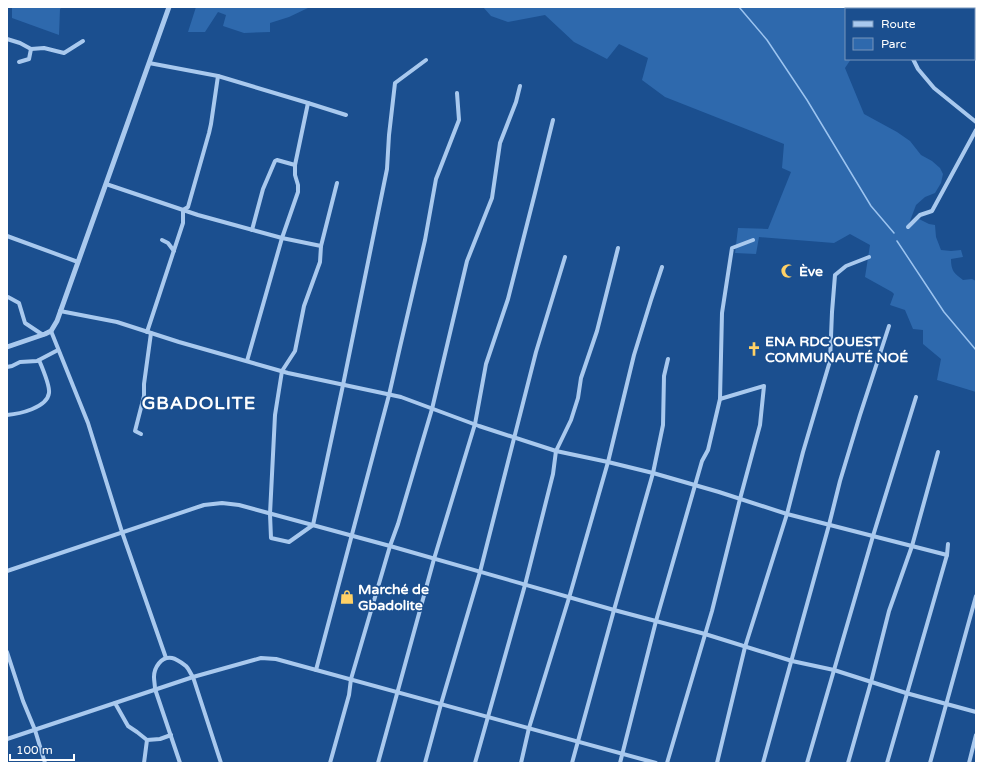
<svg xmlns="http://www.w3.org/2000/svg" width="983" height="770" font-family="'Varela Round',sans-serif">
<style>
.green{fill:#2e69ad}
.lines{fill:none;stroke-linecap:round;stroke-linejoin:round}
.stream{stroke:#9cc4f0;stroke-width:1.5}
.minor{stroke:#a9c9ee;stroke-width:4}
.tertiary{stroke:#a9c9ee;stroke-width:5}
.labels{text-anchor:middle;stroke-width:3.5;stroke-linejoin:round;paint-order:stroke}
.poi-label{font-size:14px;font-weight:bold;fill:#fff;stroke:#1b4f8f;text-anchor:start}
.district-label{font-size:18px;font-weight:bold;letter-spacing:1px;fill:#fff;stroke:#1b4f8f}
</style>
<rect width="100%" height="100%" fill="#1b4f8f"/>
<g class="green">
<path d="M12,7H62L60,9L59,35L12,18Z"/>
<path d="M196,7H310L289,17L270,23V32L244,33L223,26L226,15L218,12L205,32H188Z"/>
<path d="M483,7H885L884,9H846V59H851L845,68L864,114L897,132L910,141L921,155L932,161L940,168L943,174L941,183L935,193L925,197L916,205L907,229L919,219L929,224L935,225L936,237L941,250L951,251L961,250L963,257L951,259C951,271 954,273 963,280L972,279L976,281V392L937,380L941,359L923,344V330L913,329L905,310L890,305L894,294L892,292L865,277L870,245L850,234L834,243L759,237L756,254L735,253L738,228L768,229L791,172L782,168L784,144L665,97L642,80L648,58L619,44L607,59L574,42L545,15L508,22L491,16Z"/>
</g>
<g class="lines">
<g class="stream">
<path d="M739,7L767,40L807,100L871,206L894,233"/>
<path d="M897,241L944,312L976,350"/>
</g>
<g class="minor">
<path d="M928,9V7"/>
<path d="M7,39L20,43L31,49L44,48L64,53L83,41"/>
<path d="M913,59L918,69L934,88L976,122"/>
<path d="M19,62L29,59L31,49"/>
<path d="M149,63L218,76L308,103L346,115"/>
<path d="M337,183L321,246L320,262L304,306L295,351L282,371L275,415L270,514L271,538L289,542L313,525L343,385L387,169L389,135L395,83L426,60"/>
<path d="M106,184L198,215L282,238L321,246"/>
<path d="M908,227L920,215L932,211L976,130"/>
<path d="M252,230L263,189L275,161L277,160L295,165"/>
<path d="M7,236L78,262"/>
<path d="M162,240L168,243L174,251"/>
<path d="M8,297L19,303L25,323L43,335"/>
<path d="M60,311L117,322L179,342L288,373L401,397L479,426L556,451L608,462L653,473L719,492L787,514L947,555"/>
<path d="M51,331L88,423L122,532L166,658"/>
<path d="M147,332L183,223V210L188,207L209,133L211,124L218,76"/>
<path d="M247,361L282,238L298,192V185L295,175V165L308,103"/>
<path d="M7,367L12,366L20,362L37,361L58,350"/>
<path d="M7,415C19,414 47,408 49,393C50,386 42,367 39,360"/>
<path d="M141,434L135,431L144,396V384L151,333"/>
<path d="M7,571L204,505L222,503L239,505L390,546L614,610L705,634L792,661L834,670L906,693L976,712"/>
<path d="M7,652L23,701L35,730L45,763"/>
<path d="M316,670L389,395L400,347L425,240L436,179L459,120L457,93"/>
<path d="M115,703L128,726L137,732L147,740"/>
<path d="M7,739L193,677L261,658L276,659L656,763"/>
<path d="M144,763L147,740L160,739L171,735"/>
<path d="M180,763L155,689C155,685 154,681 154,677C154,668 161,656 172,658C177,659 182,663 186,666C189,669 190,673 193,677L221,763"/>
<path d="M330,763L349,695L351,679L390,546L398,524L432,409L467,261L492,198L500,143L516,102L520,86"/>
<path d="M378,763L434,559L475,424L486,364L508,299L535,193L553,120"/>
<path d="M425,763L441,704L480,572L536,352L565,257"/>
<path d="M475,763L525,585L553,474L556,451L571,420L578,398L581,378L597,331L618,248"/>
<path d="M521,763L529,728L569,598L608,462L634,355L651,300L662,267"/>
<path d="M572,763L614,610L653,473L663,425L664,376L668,359"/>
<path d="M620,763L656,621L702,461L708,450L720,399L722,313L732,248L753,240"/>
<path d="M667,763L712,611L740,499L760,425L764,386L720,399"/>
<path d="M717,763L745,647L787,514L803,452L830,361L832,312L835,275L846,266L869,257"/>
<path d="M763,763L829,525L840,481L860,415L889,326"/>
<path d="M807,763L873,536L916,397"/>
<path d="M848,763L871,682L889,611L912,546L938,452"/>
<path d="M887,763L947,555L948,544"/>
<path d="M930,763L976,596"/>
<path d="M969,763L976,735"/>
</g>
<path class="tertiary" d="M7,347L45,334L51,331L57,321L169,7"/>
</g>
<defs>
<symbol id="mosque-bare" viewBox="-9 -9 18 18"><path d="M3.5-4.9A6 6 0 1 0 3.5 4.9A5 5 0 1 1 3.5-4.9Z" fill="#ffd166" stroke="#1b4f8f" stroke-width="2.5" paint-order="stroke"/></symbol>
<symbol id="church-bare" viewBox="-9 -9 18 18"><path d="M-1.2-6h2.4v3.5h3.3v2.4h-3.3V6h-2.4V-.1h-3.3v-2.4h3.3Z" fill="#ffd166" stroke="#1b4f8f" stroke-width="2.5" paint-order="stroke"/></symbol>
<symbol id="shop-bare" viewBox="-9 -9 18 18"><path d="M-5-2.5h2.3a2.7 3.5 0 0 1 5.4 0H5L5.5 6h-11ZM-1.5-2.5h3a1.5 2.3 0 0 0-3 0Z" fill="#ffd166" stroke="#1b4f8f" stroke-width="2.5" paint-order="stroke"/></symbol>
</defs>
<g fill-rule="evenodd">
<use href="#mosque-bare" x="778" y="261" width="20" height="20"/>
<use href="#church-bare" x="744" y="339" width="20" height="20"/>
<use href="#shop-bare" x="337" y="587" width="20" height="20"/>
</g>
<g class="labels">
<g class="poi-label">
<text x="799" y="276">Ève</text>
<text x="765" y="346">ENA RDC OUEST<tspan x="765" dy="16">COMMUNAUTÉ NOÉ</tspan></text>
<text x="358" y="594">Marché de<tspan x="358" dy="16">Gbadolite</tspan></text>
</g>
<g class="district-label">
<text x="199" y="409">GBADOLITE</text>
</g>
</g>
<rect width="983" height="770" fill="none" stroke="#ffffff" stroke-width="16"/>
<rect x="845" y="8" width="130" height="52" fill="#1b4f8f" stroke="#7695bc"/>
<rect x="853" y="21" width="20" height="6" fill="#a9c9ee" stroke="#7695bc"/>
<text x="881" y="28" font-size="12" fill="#ffffff">Route</text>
<rect x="853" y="38" width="20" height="12" fill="#2e69ad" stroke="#7695bc"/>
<text x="881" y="48" font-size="12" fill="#ffffff">Parc</text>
<path d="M10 754v6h64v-6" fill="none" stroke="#ffffff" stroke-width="2"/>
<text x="16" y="754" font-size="12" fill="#ffffff" stroke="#1b4f8f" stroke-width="3" paint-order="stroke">100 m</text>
</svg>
